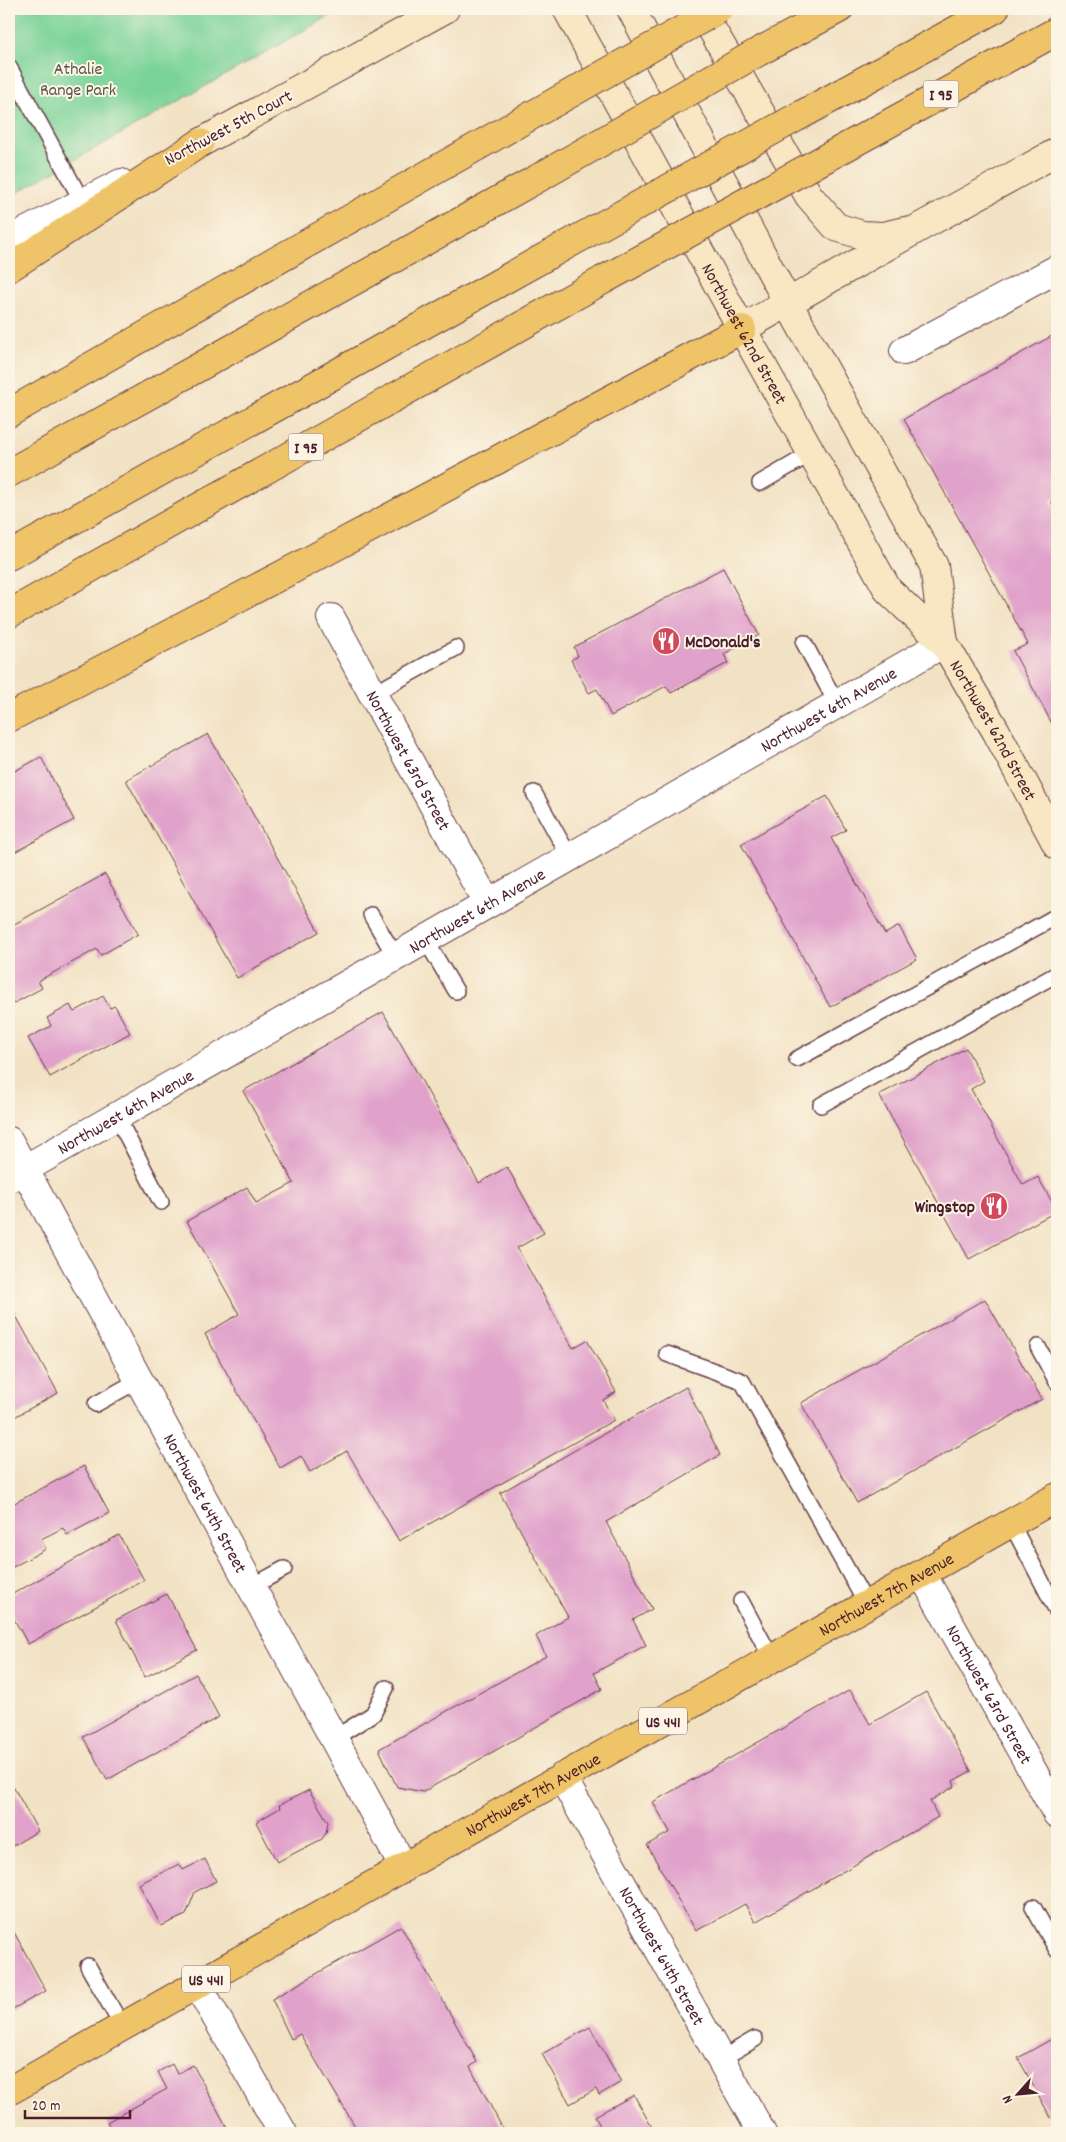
<svg xmlns="http://www.w3.org/2000/svg" width="1066" height="2142" font-family="Dekko,sans-serif">
<style>
.green{fill:#7ad399;stroke:#627962}
.building{fill:#e0a1cb}
.lines{fill:none;stroke-linecap:round;stroke-linejoin:round}
.service-casing{stroke:#633c42;stroke-width:18}
.minor-casing{stroke:#633c42;stroke-width:30}
.tertiary-casing{stroke:#633c42;stroke-width:30}
.secondary-casing{stroke:#633c42;stroke-width:30}
.primary-casing{stroke:#633c42;stroke-width:30}
.motorway-casing{stroke:#633c42;stroke-width:30}
.service{stroke:#fff;stroke-width:15}
.minor{stroke:#fff;stroke-width:28}
.tertiary{stroke:#fff;stroke-width:28}
.secondary{stroke:#f9e7c3;stroke-width:28}
.primary{stroke:#efc469;stroke-width:28}
.motorway{stroke:#efc469;stroke-width:28}
.motorway-bridge-casing{stroke:#633c42;stroke-width:30;stroke-linecap:butt}
.motorway-bridge{stroke:#efc469;stroke-width:28}
.labels{text-anchor:middle;stroke-width:4;stroke-linejoin:round;paint-order:stroke}
.shield{fill:#fcf5e5;stroke:#7f5f63;stroke-width:1}
.shield-label{font-size:16px;font-weight:bold;fill:#4a1f2b}
.park-label{font-size:18px;fill:#58554c;stroke:#fcf5e5}
.street-label{font-size:18px;fill:#4a1f2b;stroke:#fcf5e5}
.poi-label{font-size:18px;font-weight:bold;fill:#4a1f2b;stroke:#fcf5e5;text-anchor:start}
</style>
<rect width="100%" height="100%" fill="#fcf5e5"/>
<filter id="ink" filterUnits="userSpaceOnUse"><feTurbulence type="fractalNoise" baseFrequency=".02" numOctaves="2"/><feDisplacementMap in="SourceGraphic" scale="10" xChannelSelector="R" yChannelSelector="G"/><feConvolveMatrix kernelMatrix="1 2 1 2 8 2 1 2 1" color-interpolation-filters="sRGB"/></filter>
<filter id="wash" filterUnits="userSpaceOnUse"><feTurbulence type="fractalNoise" baseFrequency=".0096" numOctaves="4" result="noise"/><feDisplacementMap in="SourceGraphic" scale="20" xChannelSelector="R" yChannelSelector="G"/><feGaussianBlur stdDeviation="1.12" result="paint"/><feColorMatrix in="noise" values="0 0 0 0 0 0 0 0 0 0 0 0 0 0 0 0 0 1.4 0 .05"/><feComposite in="paint" operator="in"/></filter>
<g filter="url(#wash)">
<rect width="100%" height="100%" fill="#f2e2c4"/>
<path class="green" d="M9,9H342L9,197Z"/>
<g id="blocks">
<g class="building">
<path d="M1057,333V497L1051,501L1057,513V733L1013,651L1028,644L904,419Z"/>
<path d="M723,568L759,635L724,654L728,663L671,693L666,686L611,716L597,689L589,693L571,660L578,656L574,647Z"/>
<path d="M208,734L319,932L237,978L126,780Z"/>
<path d="M41,757L74,820L9,855V774Z"/>
<path d="M827,796L846,830L831,838L885,934L899,926L917,959L830,1007L741,844Z"/>
<path d="M105,874L138,934L101,955L97,949L38,981L42,988L9,1006V927Z"/>
<path d="M103,996L110,1008L115,1006L130,1033L50,1077L28,1038L51,1026L47,1018L70,1005L74,1012Z"/>
<path d="M383,1012L479,1183L507,1167L544,1233L517,1248L573,1348L587,1340L616,1392L603,1400L614,1420L399,1541L347,1451L310,1472L301,1456L280,1468L205,1334L239,1314L187,1221L247,1187L256,1203L294,1183L243,1091Z"/>
<path d="M966,1048L984,1081L971,1089L1023,1185L1038,1177L1057,1211L969,1259L879,1095Z"/>
<path d="M985,1299L1042,1399L857,1503L801,1403Z"/>
<path d="M9,1303L58,1393L9,1420Z"/>
<path d="M686,1387L720,1455L606,1522L652,1609L633,1620L646,1645L594,1673L602,1689L423,1792L397,1787L379,1749L546,1656L536,1636L568,1617L500,1493Z"/>
<path d="M84,1466L109,1513L67,1535L63,1528L41,1539L46,1549L9,1569V1506Z"/>
<path d="M119,1535L144,1580L28,1644L9,1610V1596Z"/>
<path d="M167,1594L197,1650L145,1677L116,1620Z"/>
<path d="M196,1674L219,1717L107,1780L83,1737Z"/>
<path d="M850,1690L870,1724L926,1692L971,1771L953,1781L955,1786L930,1801L938,1817L755,1922L745,1904L696,1931L647,1845L670,1832L653,1802Z"/>
<path d="M13,1786L38,1831L9,1848V1788Z"/>
<path d="M309,1790L328,1822L326,1833L322,1839L277,1862L256,1822L280,1808L279,1805Z"/>
<path d="M205,1859L216,1881L195,1892L186,1915L161,1926L139,1884L179,1864L183,1870Z"/>
<path d="M9,1923L46,1991L9,2011Z"/>
<path d="M401,1926L477,2062L470,2067L505,2133H359L300,2034L291,2039L272,1999Z"/>
<path d="M590,2027L621,2082L599,2095L596,2089L570,2104L542,2054Z"/>
<path d="M1057,2036V2115L1051,2118L1018,2058Z"/>
<path d="M172,2064L177,2074L193,2065L230,2133H113L107,2122L167,2089L158,2072Z"/>
<path d="M634,2095L655,2133H587L600,2126L595,2116Z"/>
</g>
</g>
</g>
<g filter="url(#ink)">
<use href="#blocks" fill-opacity="0" stroke="#633c42" stroke-width="1"/>
<g class="lines">
<defs>
<g id="service">
<path d="M9,67L83,203"/>
<path d="M760,483L812,453"/>
<path d="M804,643L837,704"/>
<path d="M373,694L456,648"/>
<path d="M534,793L569,856"/>
<path d="M371,915L395,956"/>
<path d="M425,939L456,991"/>
<path d="M797,1059L1057,916"/>
<path d="M821,1105L1057,974"/>
<path d="M117,1117L161,1202"/>
<path d="M1038,1347L1057,1382"/>
<path d="M667,1354L742,1381L867,1605"/>
<path d="M96,1404L139,1380"/>
<path d="M1011,1523L1057,1611"/>
<path d="M251,1587L284,1569"/>
<path d="M741,1601L772,1659"/>
<path d="M333,1739L373,1714L386,1688"/>
<path d="M1033,1907L1057,1950"/>
<path d="M88,1966L122,2026"/>
<path d="M721,2059L755,2039"/>
</g>
<g id="minor">
<path d="M904,351L1057,269"/>
<path id="s1" d="M331,618L487,903"/>
<path id="s2" d="M9,1141L404,1868"/>
<path id="s3" d="M9,1178L944,643"/>
<path id="s4" d="M922,1574L1057,1814"/>
<path id="s5" d="M562,1777L762,2133"/>
<path d="M197,1984L283,2133"/>
</g>
<path id="tertiary" d="M9,240L121,183"/>
<g id="secondary">
<path id="s6" d="M567,9L742,329L888,590L944,643L996,731L1057,845"/>
<path d="M631,9L788,303L934,566L944,643"/>
<path d="M700,9L809,196L836,227L862,235L883,236L904,231"/>
<path d="M200,143L445,9"/>
<path d="M742,329L922,226L1057,152"/>
</g>
<g id="primary">
<path id="s7" d="M9,2091L1057,1497"/>
</g>
<g id="motorway">
<path d="M760,51L839,9"/>
<path d="M799,116L995,9"/>
<path d="M826,158L1057,31"/>
<path d="M9,268L200,143"/>
<path d="M9,413L513,126"/>
<path d="M9,473L542,176"/>
<path d="M9,556L581,237"/>
<path d="M9,614L603,280"/>
<path d="M9,718L297,567L742,329"/>
</g>
</defs>
<use href="#service" class="service-casing"/>
<use href="#minor" class="minor-casing"/>
<use href="#tertiary" class="tertiary-casing"/>
<use href="#secondary" class="secondary-casing"/>
<use href="#primary" class="primary-casing"/>
<use href="#motorway" class="motorway-casing"/>
<use href="#service" class="service"/>
<use href="#minor" class="minor"/>
<use href="#tertiary" class="tertiary"/>
<use href="#secondary" class="secondary"/>
<use href="#primary" class="primary"/>
<use href="#motorway" class="motorway"/>
<defs>
<g id="motorway-bridge">
<path d="M513,126L719,9"/>
<path d="M542,176L760,51"/>
<path d="M581,237L799,116"/>
<path d="M603,280L826,158"/>
</g>
</defs>
<use href="#motorway-bridge" class="motorway-bridge-casing"/>
<use href="#motorway-bridge" class="motorway-bridge"/>
</g>
</g>
<defs>
<symbol id="restaurant-disc" viewBox="-11 -11 22 22"><circle r="9.5" fill="#d1495b" stroke="#fcf5e5"/><path d="M-5-6h1v4h1v-4h1v4h1v-4h1v5L-1.5 .5V6h-2V.5L-5-1ZM5-6V6H3V1.5H1.5Q1.5-4 5-6Z" fill="#fff"/></symbol>
</defs>
<g fill-rule="evenodd">
<use href="#restaurant-disc" x="650" y="625" width="32" height="32"/>
<use href="#restaurant-disc" x="978" y="1190" width="32" height="32"/>
</g>
<g class="labels">
<g class="shield">
<rect x="923.5" y="80.5" width="35" height="27" rx="4"/>
<rect x="288.5" y="433.5" width="35" height="27" rx="4"/>
<rect x="639" y="1707.5" width="48" height="27" rx="4"/>
<rect x="182" y="1965.5" width="48" height="27" rx="4"/>
</g>
<g class="shield-label">
<text x="941" y="100">I 95</text>
<text x="306" y="453">I 95</text>
<text x="663" y="1727">US 441</text>
<text x="206" y="1985">US 441</text>
</g>
<g class="park-label">
<text x="78" y="74">Athalie<tspan x="78" dy="21">Range Park</tspan></text>
</g>
<g class="street-label">
<text transform="translate(228 127) rotate(-28)" y="6">Northwest 5th Court</text>
<text dy="6" stroke="none"><textPath href="#s6" startOffset="370">Northwest 62nd Street</textPath></text>
<text dy="6" stroke="none"><textPath href="#s3" startOffset="944">Northwest 6th Avenue</textPath></text>
<text dy="6" stroke="none"><textPath href="#s6" startOffset="841">Northwest 62nd Street</textPath></text>
<text dy="6" stroke="none"><textPath href="#s1" startOffset="162">Northwest 63rd Street</textPath></text>
<text dy="6" stroke="none"><textPath href="#s3" startOffset="539">Northwest 6th Avenue</textPath></text>
<text dy="6" stroke="none"><textPath href="#s3" startOffset="134">Northwest 6th Avenue</textPath></text>
<text dy="6" stroke="none"><textPath href="#s2" startOffset="412">Northwest 64th Street</textPath></text>
<text dy="6" stroke="none"><textPath href="#s7" startOffset="1008">Northwest 7th Avenue</textPath></text>
<text dy="6" stroke="none"><textPath href="#s4" startOffset="138">Northwest 63rd Street</textPath></text>
<text dy="6" stroke="none"><textPath href="#s7" startOffset="602">Northwest 7th Avenue</textPath></text>
<text dy="6" stroke="none"><textPath href="#s5" startOffset="205">Northwest 64th Street</textPath></text>
</g>
<g class="poi-label">
<text x="685" y="647">McDonald's</text>
<text x="975" y="1212" text-anchor="end">Wingstop</text>
</g>
</g>
<rect width="1066" height="2142" fill="none" stroke="#fcf5e5" stroke-width="30"/>
<g transform="translate(1018 2094) rotate(243)" stroke="#fcf5e5" stroke-width="4" paint-order="stroke">
<path d="M0-4L9 19L0 12L-9 19Z" fill="#4a1f2b"/>
<text y="-8" font-size="14" font-weight="bold" text-anchor="middle" fill="#4a1f2b">N</text>
</g>
<path d="M25 2110v8h105v-8" fill="none" stroke="#4a1f2b" stroke-width="2.5"/>
<text x="32" y="2110" font-size="15" fill="#4a1f2b" stroke="#fcf5e5" stroke-width="4" paint-order="stroke">20 m</text>
</svg>
